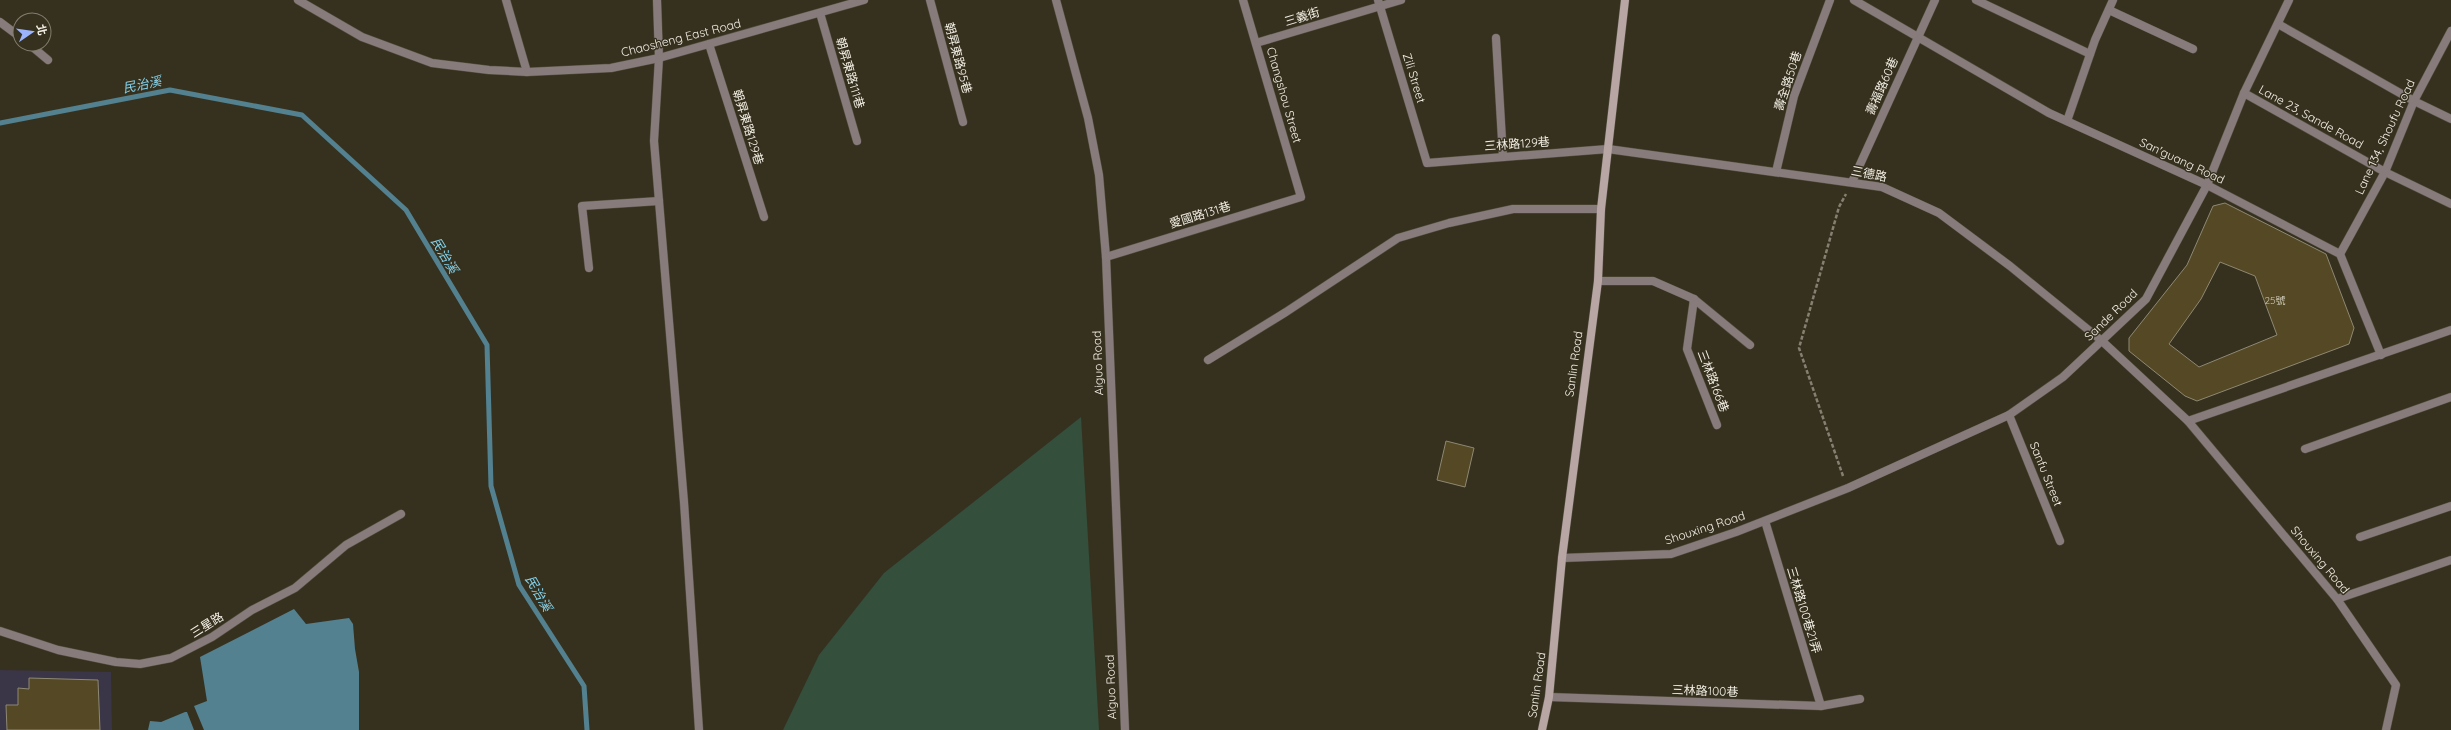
<svg xmlns="http://www.w3.org/2000/svg" width="2451" height="730" font-family="Quicksand,'Noto Sans TC',sans-serif">
<style>
.education{fill:#3a3547}
.green{fill:#344f3b}
.water{fill:#538190}
.lines{fill:none;stroke-linecap:round;stroke-linejoin:round}
.stream{stroke:#538190;stroke-width:5}
.building{fill:#544924;stroke:#8e8874;fill-rule:evenodd}
.service-casing{stroke:#544f3f;stroke-width:9}
.minor-casing{stroke:#544f3f;stroke-width:9}
.tertiary-casing{stroke:#544f3f;stroke-width:9}
.secondary-casing{stroke:#544f3f;stroke-width:9}
.path{stroke:#858071;stroke-width:2.5;stroke-dasharray:4 2;stroke-linecap:butt}
.service{stroke:#877c7b;stroke-width:8}
.minor{stroke:#877c7b;stroke-width:8}
.tertiary{stroke:#877c7b;stroke-width:8}
.secondary{stroke:#b8a6a5;stroke-width:8}
.labels{text-anchor:middle;stroke-width:3;stroke-linejoin:round;paint-order:stroke}
.number-label{font-size:10px;fill:#cbc6b4}
.street-label{font-size:12px;fill:#f3efe4;stroke:#36311f}
.water-label{font-size:13px;font-style:italic;fill:#83d1eb;stroke:#36311f}
</style>
<rect width="100%" height="100%" fill="#36311f"/>
<path class="education" d="M0,670L111,672L112,730H0Z"/>
<path class="green" d="M1081,417L1099,730H783L819,655L884,573Z"/>
<g class="water">
<path d="M294,609L306,624L349,618L353,624L355,649L359,672V730H204L194,706L207,701L200,657Z"/>
<path d="M185,712H187L194,730H148L150,721L161,722Z"/>
</g>
<g class="lines">
<path class="stream" d="M0,123L170,90L302,115L406,210L487,345L491,486L519,585L584,686L587,730"/>
</g>
<g class="building">
<path d="M2225,203L2326,254L2354,328L2349,344L2197,401L2185,396L2129,351V338L2187,265L2213,206ZM2220,262L2255,276L2277,335L2199,367L2169,344L2201,299Z"/>
<path d="M1446,441L1474,448L1465,487L1437,480Z"/>
<path d="M29,678L98,680L100,730H7L6,705H18V688L29,689Z"/>
</g>
<g class="lines">
<defs>
<g id="service">
<path d="M657,0L659,58L654,141L684,502L699,730"/>
<path d="M930,0L963,122"/>
<path d="M820,13L857,141"/>
<path d="M0,22L20,37"/>
<path d="M1496,38L1503,157"/>
<path d="M29,44L48,60"/>
<path d="M709,44L764,217"/>
<path d="M1776,172L1794,96L1830,0"/>
<path d="M589,268L582,206L659,201"/>
<path d="M1598,281H1653L1694,299L1750,345"/>
<path d="M1694,299L1687,349L1717,425"/>
<path d="M1208,360L1286,312L1398,238L1449,223L1513,209H1601"/>
<path d="M2009,415L2060,541"/>
<path d="M1765,521L1821,706"/>
<path d="M0,631L58,650L116,662L140,664L171,658L212,637L252,610L295,588L346,545L401,514"/>
<path d="M1549,697L1821,706L1860,699"/>
</g>
<g id="minor">
<path d="M506,0L527,72"/>
<path d="M1056,0L1088,118L1099,175L1106,257L1125,730"/>
<path d="M1378,0L1427,163L1608,149L1882,187L1939,213L2010,266L2102,341L2188,421L2337,599L2396,685L2386,730"/>
<path d="M1854,0L2049,113L2207,185L2340,254L2381,355"/>
<path d="M1976,0L2090,54"/>
<path d="M2109,10L2193,49"/>
<path d="M2278,24L2414,101L2451,119"/>
<path d="M1256,43L1401,0"/>
<path d="M2244,93L2385,172L2451,204"/>
<path d="M2067,121L2095,40L2113,0"/>
<path d="M1852,182L1935,0"/>
<path d="M2340,254L2385,172L2414,101L2451,31"/>
<path d="M1106,257L1301,197L1243,0"/>
<path d="M2188,421L2451,330"/>
<path d="M2305,449L2451,397"/>
<path d="M2360,537L2451,506"/>
<path d="M1562,558L1671,554L1736,532L1848,488L2009,415L2063,377L2146,299L2207,185L2244,93L2289,0"/>
<path d="M2337,599L2451,560"/>
</g>
<path id="tertiary" d="M298,0L362,37L432,63L489,70L527,72L611,68L659,58L864,0"/>
<path id="secondary" d="M1542,730L1549,697L1562,558L1598,281L1601,209L1625,0"/>
</defs>
<use href="#service" class="service-casing"/>
<use href="#minor" class="minor-casing"/>
<use href="#tertiary" class="tertiary-casing"/>
<use href="#secondary" class="secondary-casing"/>
<path class="path" d="M1843,476L1799,348L1839,207L1846,194"/>
<use href="#service" class="service"/>
<use href="#minor" class="minor"/>
<use href="#tertiary" class="tertiary"/>
<use href="#secondary" class="secondary"/>
</g>
<g class="labels">
<g class="number-label">
<text x="2275" y="304">25號</text>
</g>
<g class="street-label">
<text transform="translate(1302 17) rotate(-17)" y="4">三義街</text>
<text transform="translate(681 38) rotate(-14)" y="4">Chaosheng East Road</text>
<text transform="translate(958 58) rotate(75)" y="4">朝昇東路95巷</text>
<text transform="translate(850 73) rotate(74)" y="4">朝昇東路111巷</text>
<text transform="translate(1414 78) rotate(73)" y="4">Zili Street</text>
<text transform="translate(1788 81) rotate(-72)" y="4">壽全路50巷</text>
<text transform="translate(1882 86) rotate(-66)" y="4">壽福路60巷</text>
<text transform="translate(1284 95) rotate(74)" y="4">Changshou Street</text>
<text transform="translate(2311 117) rotate(29)" y="4">Lane 23, Sande Road</text>
<text transform="translate(748 127) rotate(73)" y="4">朝昇東路129巷</text>
<text transform="translate(2385 137) rotate(-65)" y="4">Lane 134, Shoufu Road</text>
<text transform="translate(1517 144) rotate(-4)" y="4">三林路129巷</text>
<text transform="translate(2182 161) rotate(25)" y="4">San'guang Road</text>
<text transform="translate(1869 174) rotate(11)" y="4">三德路</text>
<text transform="translate(1200 215) rotate(-17)" y="4">愛國路131巷</text>
<text transform="translate(2111 315) rotate(-44)" y="4">Sande Road</text>
<text transform="translate(1098 363) rotate(-92)" y="4">Aiguo Road</text>
<text transform="translate(1574 364) rotate(-82)" y="4">Sanlin Road</text>
<text transform="translate(1713 381) rotate(69)" y="4">三林路166巷</text>
<text transform="translate(2046 474) rotate(68)" y="4">Sanfu Street</text>
<text transform="translate(1705 528) rotate(-18)" y="4">Shouxing Road</text>
<text transform="translate(2320 560) rotate(50)" y="4">Shouxing Road</text>
<text transform="translate(1804 610) rotate(73)" y="4">三林路100巷21弄</text>
<text transform="translate(207 625) rotate(-32)" y="4">三星路</text>
<text transform="translate(1537 685) rotate(-82)" y="4">Sanlin Road</text>
<text transform="translate(1111 687) rotate(-92)" y="4">Aiguo Road</text>
<text transform="translate(1705 691) rotate(2)" y="4">三林路100巷</text>
</g>
<g class="water-label">
<text transform="translate(142 84) rotate(-11)" y="5">民治溪</text>
<text transform="translate(445 255) rotate(59)" y="5">民治溪</text>
<text transform="translate(539 593) rotate(60)" y="5">民治溪</text>
</g>
</g>
<g transform="translate(32 32) rotate(77)"><circle r="19" fill="#36311f" stroke="#827d6e"/>
<path d="M0-3L7 15L0 10L-7 15Z" fill="#9cb4fd"/>
<text y="-6" font-size="11" font-weight="bold" text-anchor="middle" fill="#f3efe4">北</text>
</g>
</svg>
